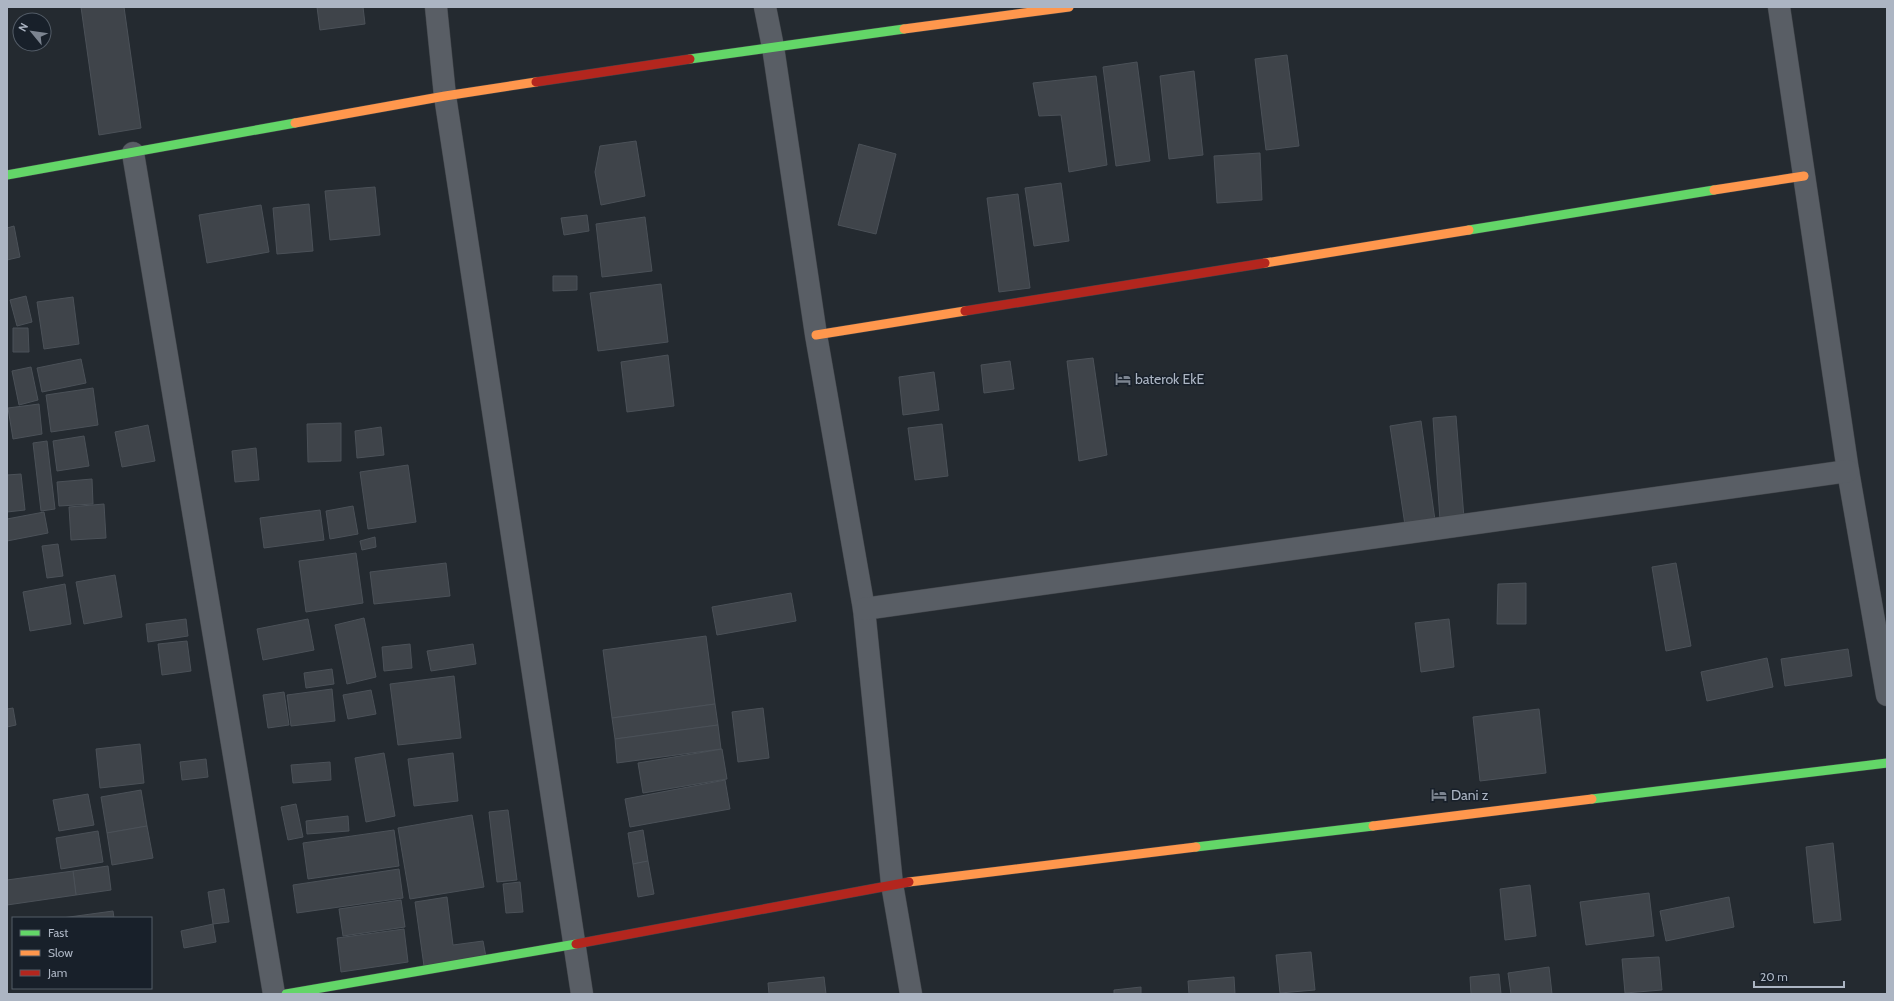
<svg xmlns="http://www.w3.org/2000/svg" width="1894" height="1001" font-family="Cabin,sans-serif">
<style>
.building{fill:#3f444a;stroke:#4b5158}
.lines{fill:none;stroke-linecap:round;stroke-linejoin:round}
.street-casing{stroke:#404449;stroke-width:23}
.fast-casing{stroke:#404449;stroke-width:10}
.slow-casing{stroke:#404449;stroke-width:10}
.jam-casing{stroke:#404449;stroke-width:10}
.street{stroke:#595e65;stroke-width:22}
.fast{stroke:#63d668;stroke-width:9}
.slow{stroke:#ff974d;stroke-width:9}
.jam{stroke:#b3261e;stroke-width:9}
.labels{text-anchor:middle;stroke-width:3;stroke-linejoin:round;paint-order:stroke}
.poi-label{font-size:14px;fill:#acb5c3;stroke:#18202a;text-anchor:start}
</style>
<rect width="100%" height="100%" fill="#242a30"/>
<g class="building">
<path d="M81,7H124L141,128L99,135Z"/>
<path d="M317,7H363L365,24L320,30Z"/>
<path d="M1287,55L1299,146L1266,150L1255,59Z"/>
<path d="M1137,62L1150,161L1116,166L1103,67Z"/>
<path d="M1194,71L1203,155L1169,159L1160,76Z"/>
<path d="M1096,76L1107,165L1069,172L1061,115L1039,116L1033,83Z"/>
<path d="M636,141L645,196L601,205L595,172L600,146Z"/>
<path d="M859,144L896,154L876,234L838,225Z"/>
<path d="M1260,153L1262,200L1217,203L1214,156Z"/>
<path d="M1061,183L1069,241L1034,246L1025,188Z"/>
<path d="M375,187L380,235L330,240L325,191Z"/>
<path d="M1018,194L1030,288L999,292L987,198Z"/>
<path d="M309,204L313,251L277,254L273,208Z"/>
<path d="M261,205L269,252L207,263L199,215Z"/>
<path d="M587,215L589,231L564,235L561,218Z"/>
<path d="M645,217L652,271L602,277L596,224Z"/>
<path d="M14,226L20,257L7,260V228Z"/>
<path d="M553,276H577V290L553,291Z"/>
<path d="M661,284L668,342L598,351L590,293Z"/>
<path d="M26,296L32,322L17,326L10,300Z"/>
<path d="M73,297L79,344L44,349L37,302Z"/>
<path d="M13,328H28L29,352H13Z"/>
<path d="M668,355L674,406L627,412L621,362Z"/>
<path d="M1093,358L1107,455L1079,461L1067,361Z"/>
<path d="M81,359L86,383L42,392L37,368Z"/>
<path d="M1010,361L1014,389L984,393L981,365Z"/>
<path d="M31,367L38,400L19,405L12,371Z"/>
<path d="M934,372L939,410L903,415L899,377Z"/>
<path d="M93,388L98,425L51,432L46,395Z"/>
<path d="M39,404L42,434L13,439L8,408Z"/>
<path d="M1456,416L1464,518L1440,520L1433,418Z"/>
<path d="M1421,421L1435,520L1405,525L1390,426Z"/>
<path d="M341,423V461L308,462L307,424Z"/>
<path d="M942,424L948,476L915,480L908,428Z"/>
<path d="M148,425L155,461L122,467L115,432Z"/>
<path d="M381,427L384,455L357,458L355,431Z"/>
<path d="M84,436L89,466L57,471L53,441Z"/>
<path d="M47,441L55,509L41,511L33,443Z"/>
<path d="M256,448L259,480L235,482L232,451Z"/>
<path d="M408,465L416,522L368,529L360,472Z"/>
<path d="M21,474L25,510L7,512V475Z"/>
<path d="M92,479L93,504L59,506L57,482Z"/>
<path d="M104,504L106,538L71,540L69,507Z"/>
<path d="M353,506L358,534L330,539L326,511Z"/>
<path d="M320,510L324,540L264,548L260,518Z"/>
<path d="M44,512L48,533L7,541V519Z"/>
<path d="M375,537L376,547L362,550L360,541Z"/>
<path d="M58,544L63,576L47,578L42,546Z"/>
<path d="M356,553L363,603L306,612L299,561Z"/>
<path d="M446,563L450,596L374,604L370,572Z"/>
<path d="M1676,563L1691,646L1666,651L1652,567Z"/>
<path d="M115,575L122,617L84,624L76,582Z"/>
<path d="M1526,583V624H1497L1498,584Z"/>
<path d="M65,584L71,624L30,631L23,592Z"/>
<path d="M791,593L796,621L717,635L712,607Z"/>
<path d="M364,618L376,677L347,684L335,625Z"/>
<path d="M186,619L188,636L148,642L146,624Z"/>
<path d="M308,619L314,650L263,660L257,629Z"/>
<path d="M1449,619L1454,667L1421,672L1415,623Z"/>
<path d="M706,636L715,704L612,718L603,650Z"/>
<path d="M187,641L191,671L162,675L158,644Z"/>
<path d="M410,644L412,668L384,671L382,647Z"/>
<path d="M473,644L476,664L431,671L427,651Z"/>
<path d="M1848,649L1852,676L1785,686L1781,659Z"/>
<path d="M1767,658L1773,687L1707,701L1701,672Z"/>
<path d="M332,669L334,684L306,688L304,673Z"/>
<path d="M454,676L461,738L398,745L390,684Z"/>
<path d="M332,689L335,721L291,726L287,695Z"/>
<path d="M371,690L376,714L348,719L343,695Z"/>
<path d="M284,692L289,725L268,728L263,695Z"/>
<path d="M715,704L718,725L615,739L612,718Z"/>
<path d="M13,708L16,725L7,727V709Z"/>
<path d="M763,708L769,758L738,762L732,712Z"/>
<path d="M1539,709L1546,773L1480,781L1473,717Z"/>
<path d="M718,725L721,749L617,763L615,739Z"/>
<path d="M140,744L144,783L100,788L96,749Z"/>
<path d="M722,749L727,779L643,793L638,763Z"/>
<path d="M384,753L395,816L366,822L355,758Z"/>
<path d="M453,753L458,801L414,806L408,759Z"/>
<path d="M206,759L208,777L182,780L180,762Z"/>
<path d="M330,762L331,780L293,783L291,765Z"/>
<path d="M725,780L730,809L630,827L625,799Z"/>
<path d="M141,790L147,826L107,833L101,797Z"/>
<path d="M88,794L94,825L59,831L53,800Z"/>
<path d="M296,804L303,837L288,840L281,807Z"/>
<path d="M508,810L517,880L497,882L489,812Z"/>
<path d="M472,815L484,887L410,899L398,828Z"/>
<path d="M348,816L349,831L307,834L306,821Z"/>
<path d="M147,826L153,858L112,865L107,833Z"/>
<path d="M394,830L399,866L308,879L303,843Z"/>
<path d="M643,830L648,861L633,864L628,833Z"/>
<path d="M98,831L103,862L61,869L56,838Z"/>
<path d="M1833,843L1841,920L1814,923L1806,847Z"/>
<path d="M648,861L654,894L638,897L633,864Z"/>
<path d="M108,866L111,890L76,895L73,871Z"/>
<path d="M399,869L403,898L297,913L293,885Z"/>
<path d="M73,871L76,895L7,905V880Z"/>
<path d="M520,882L523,912L506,913L503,884Z"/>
<path d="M1530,885L1536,936L1505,940L1500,889Z"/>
<path d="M224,889L229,922L213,924L208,892Z"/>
<path d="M1649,893L1654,936L1586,945L1580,902Z"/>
<path d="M447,897L453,945L483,941L486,957L424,966L415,902Z"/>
<path d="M1729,897L1734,927L1666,941L1660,911Z"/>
<path d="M401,900L405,927L343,936L339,909Z"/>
<path d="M113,911L114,918H62Z"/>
<path d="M213,924L216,942L184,948L181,931Z"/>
<path d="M404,929L408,962L341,972L337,938Z"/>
<path d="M1311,952L1315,990L1280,993L1276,955Z"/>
<path d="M1659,957L1662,990L1625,993L1622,959Z"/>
<path d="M1549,967L1552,994H1511L1508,973Z"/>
<path d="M1499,974L1501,994H1471L1470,977Z"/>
<path d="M824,977L826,994H769L768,983Z"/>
<path d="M1234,977L1235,994H1189L1188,981Z"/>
<path d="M1141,987V994H1114V990Z"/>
</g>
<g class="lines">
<defs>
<g id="street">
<path d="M436,7L445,96L582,994"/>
<path d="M765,7L773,47L816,335L864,609L892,884L911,994"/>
<path d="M1779,7L1848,471L1887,695"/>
<path d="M133,153L274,994"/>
<path d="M864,609L1848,471"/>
</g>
<g id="fast">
<path d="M690,59L904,29"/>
<path d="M7,175L295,123"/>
<path d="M1469,230L1714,190"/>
<path d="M1592,799L1887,763"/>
<path d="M1196,847L1373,826"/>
<path d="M286,994L576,944"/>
</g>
<g id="slow">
<path d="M904,29L1069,7"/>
<path d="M295,123L445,96L536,82"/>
<path d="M1714,190L1804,176"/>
<path d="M1265,263L1469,230"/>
<path d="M816,335L965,311"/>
<path d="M1373,826L1592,799"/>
<path d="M909,882L1196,847"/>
</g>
<g id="jam">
<path d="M536,82L690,59"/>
<path d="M965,311L1265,263"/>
<path d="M576,944L909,882"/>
</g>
</defs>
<use href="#street" class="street-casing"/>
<use href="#fast" class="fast-casing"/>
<use href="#slow" class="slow-casing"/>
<use href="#jam" class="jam-casing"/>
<use href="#street" class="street"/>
<use href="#fast" class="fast"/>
<use href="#slow" class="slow"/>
<use href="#jam" class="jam"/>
</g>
<defs>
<symbol id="hotel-bare" viewBox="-9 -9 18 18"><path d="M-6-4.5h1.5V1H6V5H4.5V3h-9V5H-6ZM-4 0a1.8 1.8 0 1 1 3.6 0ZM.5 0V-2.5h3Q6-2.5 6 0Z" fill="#7c8490" stroke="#18202a" stroke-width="2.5" paint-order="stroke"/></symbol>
</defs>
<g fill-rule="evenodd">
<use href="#hotel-bare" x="1112" y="368" width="22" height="22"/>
<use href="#hotel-bare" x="1428" y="784" width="22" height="22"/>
</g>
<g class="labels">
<g class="poi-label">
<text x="1135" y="384">baterok EkE</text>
<text x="1451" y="800">Dani z</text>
</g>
</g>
<rect width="1894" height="1001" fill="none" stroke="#acb5c3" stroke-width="16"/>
<rect x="12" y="917" width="140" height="72" fill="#18202a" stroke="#535c67"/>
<rect x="20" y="930" width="20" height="6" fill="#63d668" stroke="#535c67"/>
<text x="48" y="937" font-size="12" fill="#acb5c3">Fast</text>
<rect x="20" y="950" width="20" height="6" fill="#ff974d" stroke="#535c67"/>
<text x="48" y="957" font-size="12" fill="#acb5c3">Slow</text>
<rect x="20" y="970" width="20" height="6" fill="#b3261e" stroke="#535c67"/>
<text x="48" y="977" font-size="12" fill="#acb5c3">Jam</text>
<g transform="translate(32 32) rotate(299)"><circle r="19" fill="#18202a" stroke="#535c67"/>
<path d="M0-3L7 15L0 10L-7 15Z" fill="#7c8490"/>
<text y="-6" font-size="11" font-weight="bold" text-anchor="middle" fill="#acb5c3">N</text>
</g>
<path d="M1754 981v6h90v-6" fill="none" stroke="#acb5c3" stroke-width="2"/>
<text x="1760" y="981" font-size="12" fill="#acb5c3" stroke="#18202a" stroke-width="3" paint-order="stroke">20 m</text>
</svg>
